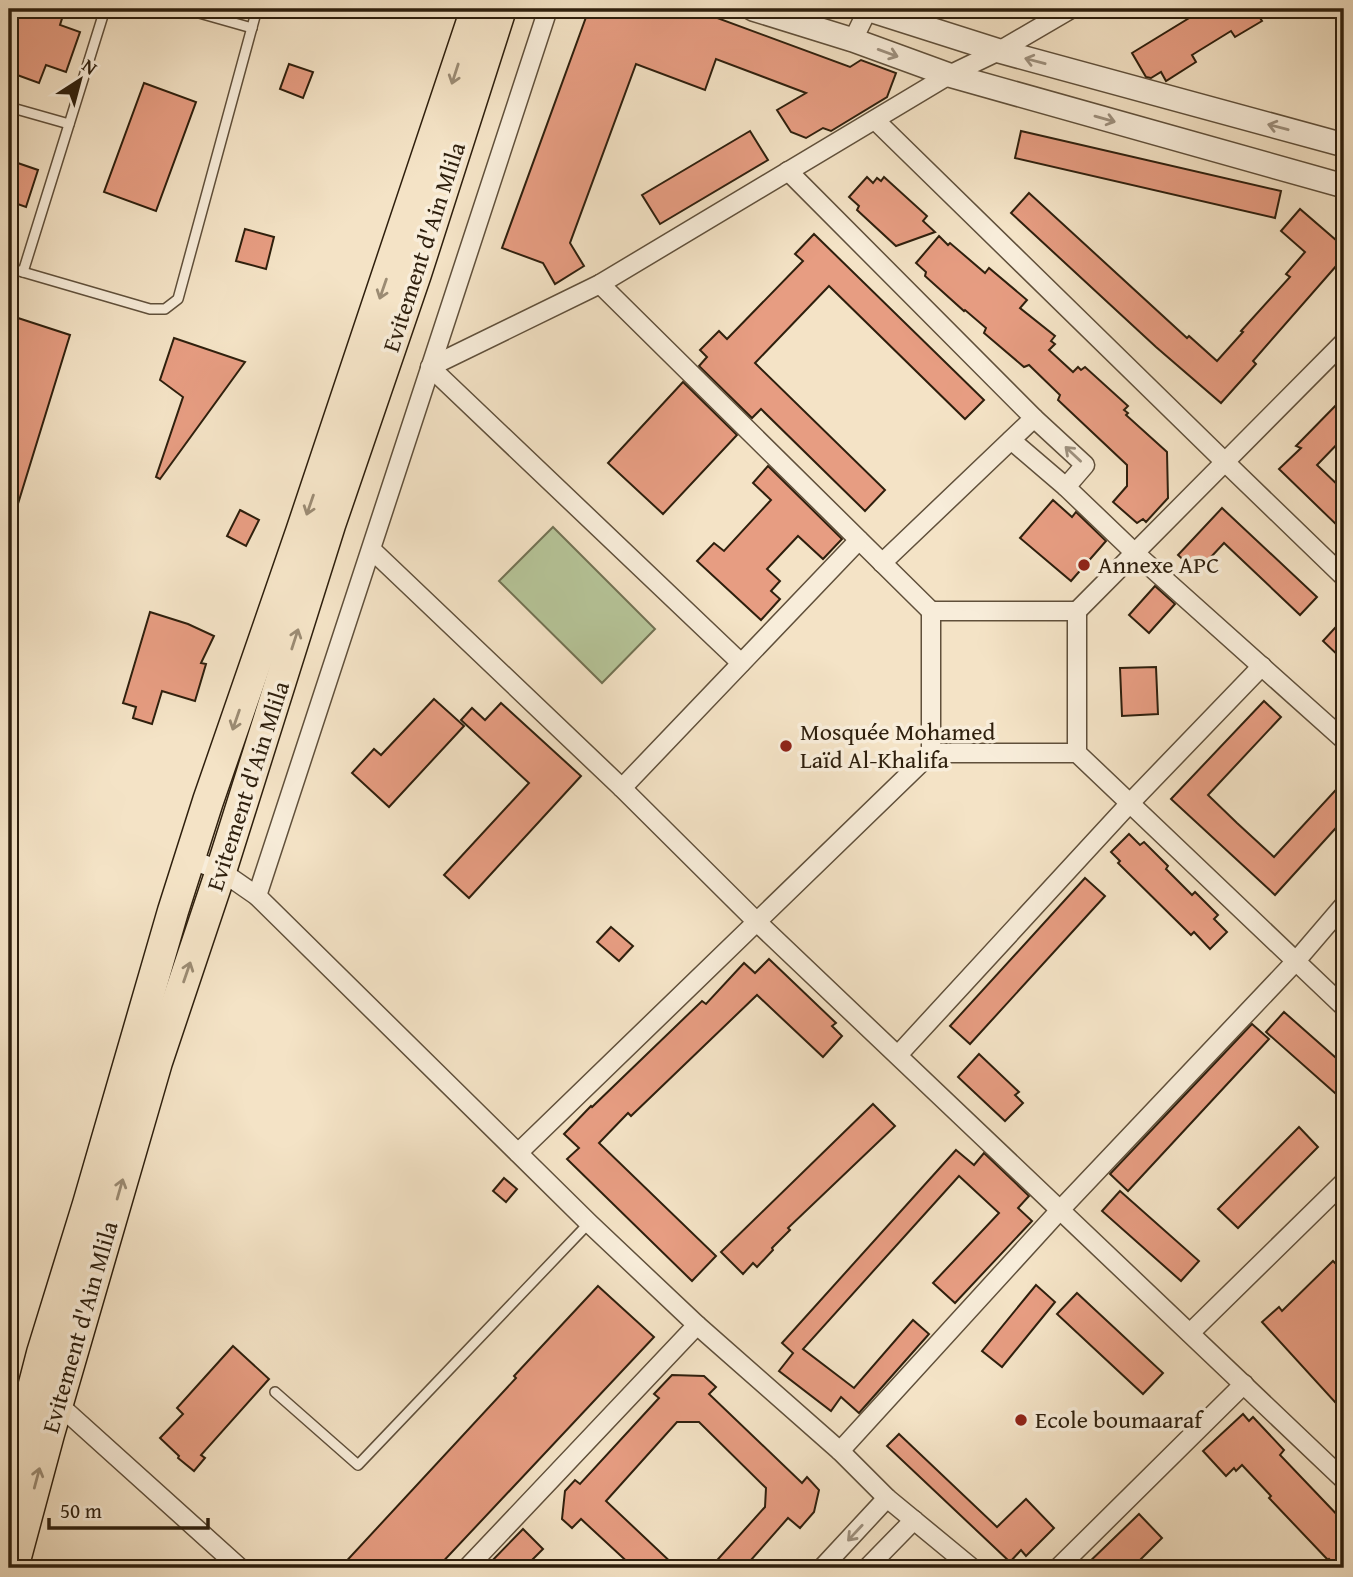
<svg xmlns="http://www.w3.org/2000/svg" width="1353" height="1577" font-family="'Gentium Book Plus',serif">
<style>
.green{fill:#b6c599;stroke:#727253;stroke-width:2}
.building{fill:#e79d82;stroke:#2e1f0d;stroke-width:2}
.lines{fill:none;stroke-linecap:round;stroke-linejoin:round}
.service-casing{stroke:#60503b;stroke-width:12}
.minor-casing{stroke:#60503b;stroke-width:21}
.tertiary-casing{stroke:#60503b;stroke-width:26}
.trunk-casing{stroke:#2e1f0d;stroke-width:33}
.service{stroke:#f8edda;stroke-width:9}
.minor{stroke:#f8edda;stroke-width:18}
.tertiary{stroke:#f8edda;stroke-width:23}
.trunk{stroke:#f4e3c6;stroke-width:30}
.oneway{stroke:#9d907e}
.oneway2{stroke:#9b8b73}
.poi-dot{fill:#8f2418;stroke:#f8edda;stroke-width:2.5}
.labels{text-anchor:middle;stroke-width:7;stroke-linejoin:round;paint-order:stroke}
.street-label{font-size:24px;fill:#2e1f0d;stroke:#f8edda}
.poi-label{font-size:24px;fill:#2e1f0d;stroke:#f8edda;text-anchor:start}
</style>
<rect width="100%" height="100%" fill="#f4e3c6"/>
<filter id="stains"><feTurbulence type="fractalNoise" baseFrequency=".00286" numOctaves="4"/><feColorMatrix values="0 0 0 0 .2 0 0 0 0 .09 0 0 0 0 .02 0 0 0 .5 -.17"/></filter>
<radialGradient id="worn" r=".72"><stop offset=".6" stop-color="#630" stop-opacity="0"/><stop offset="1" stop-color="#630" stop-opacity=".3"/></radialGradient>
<path class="green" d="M553,527L655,629L602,683L499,581Z"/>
<g class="building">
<path d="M9,9H65L60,25L80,32L66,72L46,65L39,83L9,72Z"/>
<path d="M589,9H693L850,67L861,60L896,73L887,97L831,131L823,128L806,138L791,132L777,110L806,93L716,59L705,90L636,64L570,243L584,266L555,284L543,263L502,248Z"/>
<path d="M1204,9H1254L1262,21L1235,37L1231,31L1192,55L1196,62L1166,81L1161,72L1151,78L1146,77L1132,53Z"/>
<path d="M289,64L313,72L303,98L280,89Z"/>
<path d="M144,83L196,102L156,211L104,192Z"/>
<path d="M750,131L768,160L660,224L642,195Z"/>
<path d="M1021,131L1281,191L1275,218L1015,158Z"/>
<path d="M9,160L38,170L26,207L9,201Z"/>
<path d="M867,177L873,183L877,178L881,181L884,177L927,216L923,221L935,232L896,246L857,210L859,206L849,197Z"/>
<path d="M1029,193L1187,338L1189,336L1217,361L1243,332L1241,331L1290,277L1286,274L1305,252L1281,231L1300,209L1344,247V257L1253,361L1256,364L1221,403L1156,347L1011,213Z"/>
<path d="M245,229L274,237L266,269L236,261Z"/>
<path d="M814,234L984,400L965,419L829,286L755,363L885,490L865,511L761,409L752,418L699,366L707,357L700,350L719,331L727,339L803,261L795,254Z"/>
<path d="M939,236L948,245L950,243L985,273L989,268L1027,300L1020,308L1055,336L1051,341L1055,344L1049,350L1073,372L1078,367L1081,370L1085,367L1128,406L1124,410L1128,413L1126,415L1167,452L1168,498L1146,522L1143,519L1137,523L1113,502L1127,486V465L1058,400L1060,395L1029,365L1024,367L984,333L986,328L965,310L964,311L925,276L926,272L916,263Z"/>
<path d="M18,318L70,335L13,520L9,519V349Z"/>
<path d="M174,338L245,362L160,479L156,477L183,397L160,380Z"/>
<path d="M683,382L737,435L663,514L608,463Z"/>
<path d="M1344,397V437L1317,465L1344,491V532L1279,469L1301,448L1296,446Z"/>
<path d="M768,466L842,539L823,559L798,536L767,569L780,581L771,591L780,599L761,620L697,561L714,543L724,551L771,500L753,483Z"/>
<path d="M1053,500L1072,517L1076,512L1106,541L1071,581L1020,538Z"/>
<path d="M1222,508L1317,597L1300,615L1224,543L1197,572L1178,555Z"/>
<path d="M240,510L259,520L246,546L227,536Z"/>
<path d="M1155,586L1175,604L1149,633L1129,615Z"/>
<path d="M150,612L188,624L214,636L201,663L206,664L195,701L162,691L152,724L133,718L136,707L123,703Z"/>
<path d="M1344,618V661L1323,641Z"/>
<path d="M1156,667L1158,714L1122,716L1120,668Z"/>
<path d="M434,699L464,726L389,807L352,773L374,749L381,755Z"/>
<path d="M1264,701L1281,717L1208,795L1237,823L1274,857L1344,781V819L1275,895L1171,799Z"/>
<path d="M501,703L581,776L469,898L444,875L529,783L461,720L472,708L485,720Z"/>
<path d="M1129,834L1140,845L1144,842L1168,866L1166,869L1192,895L1195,892L1218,915L1214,919L1227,932L1210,949L1194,932L1191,935L1118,863L1120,861L1111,852Z"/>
<path d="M1085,878L1105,896L970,1044L950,1026Z"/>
<path d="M611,927L633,946L619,961L597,942Z"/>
<path d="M769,959L836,1023L832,1026L842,1036L823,1057L757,995L631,1116L628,1113L599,1143L716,1256L692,1281L567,1159L579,1148L564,1134L591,1106L592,1107L702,1001L706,1004L744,963L755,973Z"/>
<path d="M1284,1012L1344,1065V1101L1266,1032Z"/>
<path d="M1252,1024L1269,1039L1128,1191L1110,1174Z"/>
<path d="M979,1054L1019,1092L1015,1095L1023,1103L1005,1121L958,1077Z"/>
<path d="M873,1104L895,1126L788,1228L790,1230L772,1248L773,1250L757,1267L753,1263L743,1274L721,1252Z"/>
<path d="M1299,1127L1318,1147L1238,1228L1218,1209Z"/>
<path d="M956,1150L974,1165L984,1153L1029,1196L1018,1208L1032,1221L955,1303L933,1283L999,1213L959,1176L803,1349L854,1388L913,1320L929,1334L859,1413L841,1397L831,1411L779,1371L793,1353L782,1343Z"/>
<path d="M504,1178L517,1189L506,1202L493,1191Z"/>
<path d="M1120,1191L1199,1261L1181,1281L1102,1211Z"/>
<path d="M1333,1261L1344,1272V1412L1262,1322L1279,1307L1282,1311Z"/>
<path d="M1036,1285L1055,1302L1002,1367L982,1351Z"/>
<path d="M598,1286L654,1337L437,1568H340L516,1378L514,1376Z"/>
<path d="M1077,1293L1163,1373L1143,1394L1057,1314Z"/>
<path d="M233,1346L269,1379L201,1455L205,1458L194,1471L178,1458L179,1456L160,1438L183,1414L177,1408Z"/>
<path d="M672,1375L704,1376L716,1387L709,1394L802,1483L807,1477L819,1490L814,1512L800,1528L788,1518L744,1568H710L765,1507L766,1488L699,1422H677L606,1501L677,1568H634L581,1519L572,1528L562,1519L565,1491L575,1480L580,1484L659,1398L654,1394Z"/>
<path d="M1243,1414L1249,1421L1253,1417L1284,1450L1280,1455L1344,1522V1568H1338L1329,1559L1328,1560L1269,1498L1271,1496L1242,1465L1236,1471L1234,1468L1226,1476L1203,1451Z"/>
<path d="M899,1434L997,1527L1026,1499L1054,1528L1026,1556L1021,1550L1010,1562L887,1446Z"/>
<path d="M1139,1514L1162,1538L1132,1568H1083Z"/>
<path d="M523,1529L543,1549L524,1568H485Z"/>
</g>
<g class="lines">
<defs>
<g id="service">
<path d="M185,9L252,28"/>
<path d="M9,107L69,124"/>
<path d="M9,268L150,309H165L178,299L257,9"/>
<path d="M23,272L105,9"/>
<path d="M275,1392L358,1465L589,1223"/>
</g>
<g id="minor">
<path d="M853,40L868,9"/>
<path d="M875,120L1225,462L1344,577"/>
<path d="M788,171L1034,418L882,563"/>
<path d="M600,284L931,611"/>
<path d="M1011,440L1066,487L1085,465L1034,418"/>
<path d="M1066,487L1135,553L1344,740"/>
<path d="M372,550L622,788L757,922L1344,1480"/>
<path d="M1077,611L1344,342"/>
<path d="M741,663L430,367L600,284L949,75L999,51L1071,9"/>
<path d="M1077,753V611H931V753H1077L1344,1007"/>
<path d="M622,788L859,540"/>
<path d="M190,859L221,871L257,896L589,1223L697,1325L840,1451L887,1498L972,1568"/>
<path d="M257,896C355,601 451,305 548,9"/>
<path d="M898,1055L1130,803L1262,666"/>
<path d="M518,1153L931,753"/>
<path d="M1190,1333L1344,1182"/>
<path d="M58,1404L240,1568"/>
<path d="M840,1451L1060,1210L1296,961L1344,905"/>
<path d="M467,1568L697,1325"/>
<path d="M822,1568L887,1498"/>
<path d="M867,1568L914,1520"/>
<path d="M1058,1568L1244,1384"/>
</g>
<g id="tertiary">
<path d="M753,9L853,40L949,75L1344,186"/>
<path d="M867,9L999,51L1344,145"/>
</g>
<g id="trunk">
<path d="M9,1481L42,1353L88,1204L173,911L208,801L301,532L476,9"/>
<path d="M13,1568L49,1434L157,1062L221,871L330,525L416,274L501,9"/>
</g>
</defs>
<use href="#service" class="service-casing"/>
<use href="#minor" class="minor-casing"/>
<use href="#tertiary" class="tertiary-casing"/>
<use href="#trunk" class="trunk-casing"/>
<use href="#service" class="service"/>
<use href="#minor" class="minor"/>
<use href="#tertiary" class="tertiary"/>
<use href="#trunk" class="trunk"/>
</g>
<defs><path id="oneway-shaft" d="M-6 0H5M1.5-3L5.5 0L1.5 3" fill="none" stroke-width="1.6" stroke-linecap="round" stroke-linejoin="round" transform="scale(1.75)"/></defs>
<g class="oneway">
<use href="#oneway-shaft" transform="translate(888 53) rotate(20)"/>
<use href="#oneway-shaft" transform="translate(1035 61) rotate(-165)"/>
<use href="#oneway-shaft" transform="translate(1105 119) rotate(16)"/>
<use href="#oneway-shaft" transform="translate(1278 127) rotate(-165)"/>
<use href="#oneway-shaft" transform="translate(1073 454) rotate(-137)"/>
<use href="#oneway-shaft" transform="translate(855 1533) rotate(133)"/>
</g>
<g class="oneway2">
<use href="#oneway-shaft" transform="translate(455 74) rotate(108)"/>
<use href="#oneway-shaft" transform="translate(383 289) rotate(109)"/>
<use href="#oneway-shaft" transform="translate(310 505) rotate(109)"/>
<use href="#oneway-shaft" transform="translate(295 639) rotate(-72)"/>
<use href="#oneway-shaft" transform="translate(236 720) rotate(109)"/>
<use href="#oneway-shaft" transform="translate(187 972) rotate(-71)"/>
<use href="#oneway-shaft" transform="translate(120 1189) rotate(-74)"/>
<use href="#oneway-shaft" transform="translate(37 1478) rotate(-75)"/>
</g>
<g class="poi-dot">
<circle cx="1084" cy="565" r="7"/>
<circle cx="786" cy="746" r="7"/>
<circle cx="1021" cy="1420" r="7"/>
</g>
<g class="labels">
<g class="street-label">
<text transform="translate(424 247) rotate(-72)" y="8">Evitement d'Ain Mlila</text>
<text transform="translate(248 786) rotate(-72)" y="8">Evitement d'Ain Mlila</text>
<text transform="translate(80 1327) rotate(-74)" y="8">Evitement d'Ain Mlila</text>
</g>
<g class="poi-label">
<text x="1098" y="573">Annexe APC</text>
<text x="800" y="740">Mosquée Mohamed<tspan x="800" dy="28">Laïd Al-Khalifa</tspan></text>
<text x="1035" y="1428">Ecole boumaaraf</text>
</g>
</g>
<rect width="1353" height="1577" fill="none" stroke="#f4e3c6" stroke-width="35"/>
<rect x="10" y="10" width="1332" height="1556" fill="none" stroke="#2e1f0d" stroke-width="3.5"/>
<rect x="18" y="18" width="1318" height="1542" fill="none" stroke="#2e1f0d" stroke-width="2"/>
<g transform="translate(80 80) rotate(36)" stroke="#f8edda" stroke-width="5" paint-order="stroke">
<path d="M0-5L12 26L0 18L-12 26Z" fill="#2e1f0d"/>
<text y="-10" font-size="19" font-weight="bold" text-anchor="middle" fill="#2e1f0d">N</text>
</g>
<path d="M49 1518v10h159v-10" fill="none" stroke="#2e1f0d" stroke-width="3.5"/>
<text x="60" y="1518" font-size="21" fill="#2e1f0d" stroke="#f8edda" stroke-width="5" paint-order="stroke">50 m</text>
<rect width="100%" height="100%" filter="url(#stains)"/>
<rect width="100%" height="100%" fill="url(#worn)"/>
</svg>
